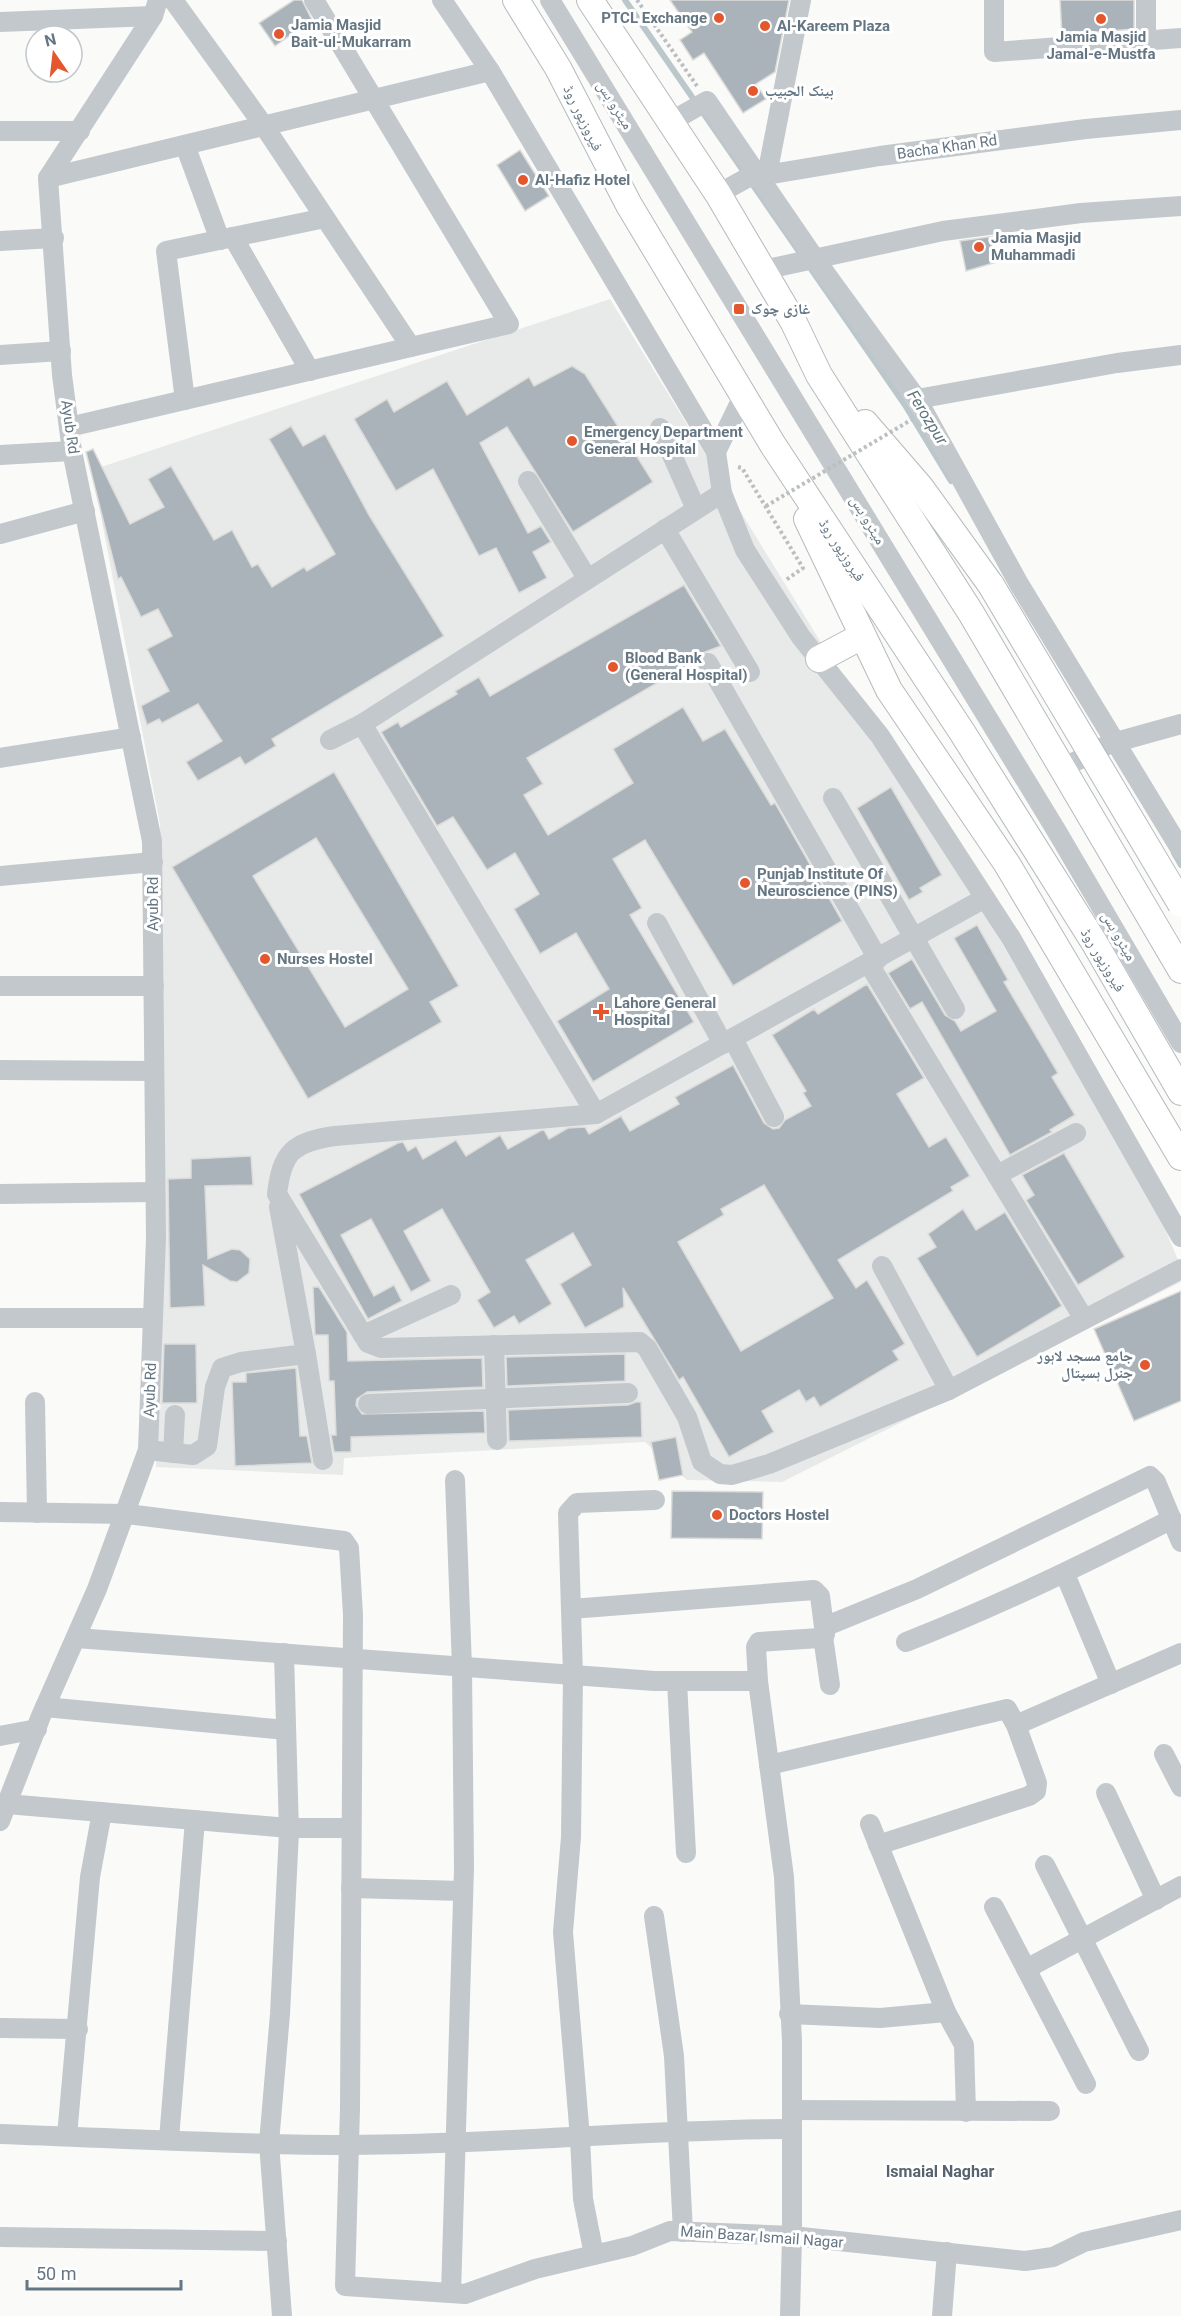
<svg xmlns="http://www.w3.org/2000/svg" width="1181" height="2316" font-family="Roboto,'Noto Naskh Arabic',sans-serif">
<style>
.built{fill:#e8e9e9}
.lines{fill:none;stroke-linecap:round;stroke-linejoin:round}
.stream{stroke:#bbc7cb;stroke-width:6}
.building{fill:#aab3b9;stroke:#dcdcda;stroke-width:1.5;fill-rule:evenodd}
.major-casing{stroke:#b5babe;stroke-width:28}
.path{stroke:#bbbfc2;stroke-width:4;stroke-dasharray:3 3;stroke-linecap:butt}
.minor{stroke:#c3c8cc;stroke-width:20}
.major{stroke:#fff;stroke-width:26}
.major-bridge-casing{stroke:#b5babe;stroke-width:28;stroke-linecap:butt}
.path-bridge{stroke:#bbbfc2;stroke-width:4;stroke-dasharray:3 3;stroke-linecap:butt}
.major-bridge{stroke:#fff;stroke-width:26}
.poi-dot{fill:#e4572e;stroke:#fff;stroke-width:2}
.labels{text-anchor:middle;stroke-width:6;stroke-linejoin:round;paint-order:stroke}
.poi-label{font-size:15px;font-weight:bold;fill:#657683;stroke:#fff;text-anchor:start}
.street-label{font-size:15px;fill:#657683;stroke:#fff}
.water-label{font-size:16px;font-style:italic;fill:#60757c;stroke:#fff}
.neighbourhood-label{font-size:16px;font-weight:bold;fill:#57646e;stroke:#fff}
</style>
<rect width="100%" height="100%" fill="#fafaf8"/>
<path class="built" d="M610,299L911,789L1153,1200L1181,1267V1282L782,1482L687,1480L645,1442L344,1458L343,1475L156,1467L160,824L92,470Z"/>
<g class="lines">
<g class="stream">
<path d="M625,0L905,405L951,481"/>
<path d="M1174,853L1181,865"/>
</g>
</g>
<g class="building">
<path d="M294,0H302L312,20L275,46L259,23Z"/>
<path d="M670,0H789L775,72L756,84L766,99L743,113L704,53L693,60L680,40L692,32Z"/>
<path d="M1060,0H1134V29L1062,35Z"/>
<path d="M520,150L549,196L525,211L497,165Z"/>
<path d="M995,236L997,262L966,271L960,241Z"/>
<path d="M572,366L585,374L653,482L573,532L507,427L480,443L528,533L541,526L551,542L533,552L547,578L519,593L496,548L479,556L433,469L396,491L354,419L387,399L394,412L447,381L467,415L529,377L534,386Z"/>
<path d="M291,426L303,446L325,434L369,515L444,636L272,739L276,746L245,765L240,757L198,781L186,762L222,741L198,704L162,723L159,719L147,725L141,706L169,691L147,649L172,636L158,609L141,617L121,577L118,579L86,452L93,449L130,524L164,507L148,479L171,466L214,540L232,530L252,567L258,564L272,587L304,567L307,571L335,554L269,439Z"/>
<path d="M684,585L721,646L702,653L697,660L527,758L543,784L524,795L548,835L633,783L613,749L683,707L703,741L725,729L771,805L775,803L842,921L733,986L645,840L613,859L642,908L630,915L694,1022L593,1082L557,1021L609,989L576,933L540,954L514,909L539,894L515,853L487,870L453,817L437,826L381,732L398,722L401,727L457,694L455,691L479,677L490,696Z"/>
<path d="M334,772L459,986L430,1002L442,1022L308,1099L172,867ZM316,838L408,989L345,1027L253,876Z"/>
<path d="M891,787L942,875L920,888L923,892L909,900L857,808Z"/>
<path d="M977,925L1008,980L1004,982L1058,1073L1052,1077L1075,1115L1050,1130L1052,1132L1010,1155L922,1002L910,1009L888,973L912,959L945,1015L955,1021L961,1031L996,1011L954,938Z"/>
<path d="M867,984L924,1078L897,1094L929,1147L946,1137L970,1176L951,1187L953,1191L838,1260L856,1288L867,1280L905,1344L893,1351L899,1360L820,1407L814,1397L806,1402L799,1390L762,1411L774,1432L729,1457L683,1377L679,1380L623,1288L624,1307L585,1328L560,1284L591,1265L573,1233L526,1260L552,1304L519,1324L514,1316L494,1328L477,1300L490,1292L442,1209L404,1231L431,1281L411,1292L371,1219L341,1235L374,1296L394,1285L402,1301L368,1319L299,1194L398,1143L403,1142L408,1151L416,1146L423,1159L456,1140L466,1156L500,1135L508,1149L540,1131L544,1130L549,1139L568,1128L585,1127L589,1134L621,1116L630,1131L679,1104L675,1097L733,1065L764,1123L773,1129L779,1128L785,1120L811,1106L803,1093L806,1091L772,1035L814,1009L818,1014ZM764,1185L833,1298L741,1351L678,1242L724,1215L721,1209Z"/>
<path d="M1064,1153L1125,1257L1078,1285L1026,1200L1034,1195L1022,1175Z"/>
<path d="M251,1156L253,1185L205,1186L208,1259L232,1249L240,1250L250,1259L249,1273L237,1282L230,1281L203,1265L205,1306L170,1308L168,1179L191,1178V1159Z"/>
<path d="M963,1209L976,1230L1005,1212L1062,1306L977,1357L917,1258L936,1247L928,1234Z"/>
<path d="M313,1287H319L347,1332L348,1361L482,1358L483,1387L367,1392L357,1399L356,1405L362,1414L484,1411L485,1433L351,1437V1452H334L331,1435H336L334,1381H329L328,1335H315Z"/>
<path d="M1181,1291V1401L1134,1421L1094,1329Z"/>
<path d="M164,1344H196L197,1403H162Z"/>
<path d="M625,1354V1381L507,1386L506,1357Z"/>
<path d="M296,1368L300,1436H307L312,1463L235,1466L232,1382H246V1373Z"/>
<path d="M636,1402H641L642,1437L509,1441L508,1410L628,1405Z"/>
<path d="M676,1437L683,1475L659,1480L651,1442Z"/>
<path d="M672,1491L763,1492L762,1539L671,1538Z"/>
</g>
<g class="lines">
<defs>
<g id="major">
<path d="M516,0L558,68L629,205L773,445L962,732L1094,942L1181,1092"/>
<path d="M590,0L718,194L794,323L819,375L971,613L1181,970"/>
<path d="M865,423L921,488L991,585"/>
<path d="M807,519L889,690L1007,864L1181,1157"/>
<path d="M819,659L862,636"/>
</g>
</defs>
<use href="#major" class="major-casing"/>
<g class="path">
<path d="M637,0L697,86"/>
<path d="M738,467L742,468L803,568L786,580"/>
</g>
<g class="minor">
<path d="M173,0L264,126L411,347"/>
<path d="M442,0L490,71L716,452"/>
<path d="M550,0L1056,830L1181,1043"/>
<path d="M994,0V52L1181,38"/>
<path d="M0,22L153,16"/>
<path d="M1146,41V0"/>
<path d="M672,121L707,101L815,259L917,399L1019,584L1181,850"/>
<path d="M0,131H80"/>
<path d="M185,145L220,240"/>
<path d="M767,175L801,0"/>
<path d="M48,178L490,71"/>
<path d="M718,194L747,178L880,156L1086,129L1181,120"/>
<path d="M233,237L310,371"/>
<path d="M0,241L54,238"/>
<path d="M763,270L943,231L1081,213L1181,206"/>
<path d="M0,355L61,351"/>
<path d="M744,394L716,452L722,493L745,550L801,637L880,736L1011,938L1181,1237"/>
<path d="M917,399L1117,363L1181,355"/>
<path d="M185,400L166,251L325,218"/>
<path d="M69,427L509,324L314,0"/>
<path d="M660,428L696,509"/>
<path d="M0,455L72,451"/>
<path d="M528,481L587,578"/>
<path d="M665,529L750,672"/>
<path d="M0,534L85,511"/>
<path d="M708,663L878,959"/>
<path d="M362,724L596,1114L985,898"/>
<path d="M330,740L362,724L722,493"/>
<path d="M0,758L131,737"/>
<path d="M1061,769L1109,744L1181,724"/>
<path d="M833,798L955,1009"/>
<path d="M0,876L153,862"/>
<path d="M657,923L723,1044"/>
<path d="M869,964L1084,1319"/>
<path d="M0,986H154"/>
<path d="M733,1039L774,1117"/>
<path d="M0,1070L154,1071"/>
<path d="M596,1114L335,1136C293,1142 282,1152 277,1194L368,1343L381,1348L640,1342L647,1348L687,1417L702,1462L720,1474L732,1475L769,1464L949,1390L1181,1269"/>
<path d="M997,1175L1076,1133"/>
<path d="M0,1194L155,1192"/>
<path d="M882,1266L949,1390"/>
<path d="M0,1318H152"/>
<path d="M363,1335L451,1295"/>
<path d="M494,1345L497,1440"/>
<path d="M306,1354L323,1460"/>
<path d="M35,1402L37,1513"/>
<path d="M368,1404L628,1393"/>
<path d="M148,1450L193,1455L207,1446L215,1387L222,1368L241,1362L306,1354L279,1207"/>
<path d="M173,1453L175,1415"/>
<path d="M0,1512L127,1514L344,1541L349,1548L353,1615L350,2108L345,2286L465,2294L535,2269L632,2246L670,2231L792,2236L1025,2261L1053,2257L1084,2242L1181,2220"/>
<path d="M1065,1574L1111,1684"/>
<path d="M571,1609L814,1590L820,1596L824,1627L917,1589L1150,1476L1156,1482L1181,1542"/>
<path d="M823,1637L830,1685"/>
<path d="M76,1638L654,1681H758L756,1647L759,1642L820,1638L825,1634L824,1627"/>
<path d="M906,1642C998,1606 1084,1564 1172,1519"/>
<path d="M758,1681L784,1877L792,2041V2236L790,2316"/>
<path d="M677,1682L686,1853"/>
<path d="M45,1707L286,1730"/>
<path d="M1016,1725L1181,1653"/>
<path d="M0,1736L37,1729"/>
<path d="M1164,1754L1181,1787"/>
<path d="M769,1765L1007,1709L1016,1725L1037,1783L1036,1791L1029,1796L878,1845"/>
<path d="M1106,1793L1156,1900"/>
<path d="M7,1804L289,1828H351"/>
<path d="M0,1821L41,1716L97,1589L148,1450L156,1238L152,841L72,451L62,375L48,178L153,16L158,0"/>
<path d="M870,1824L946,2012L964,2045L966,2112"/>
<path d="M1045,1865L1139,2051"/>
<path d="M351,1888L463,1891"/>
<path d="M994,1907L1086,2084"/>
<path d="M654,1916L674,2056L683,2232"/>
<path d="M1026,1969L1181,1886"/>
<path d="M789,2014L880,2018L946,2012"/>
<path d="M0,2028L78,2029"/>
<path d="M792,2110L1050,2111"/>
<path d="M0,2134C116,2138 233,2145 349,2145C497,2145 644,2129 792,2129"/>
<path d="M67,2136L90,1877L102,1812"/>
<path d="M169,2139L195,1820"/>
<path d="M0,2237L277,2241"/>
<path d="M594,2255L583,2199L580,2138L563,1932L571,1837L573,1675L568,1513L577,1503L655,1500"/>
<path d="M451,2293L464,1868L462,1667L455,1480"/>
<path d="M282,2316L269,2143L280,2014L289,1832L284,1653"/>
<path d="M942,2316L947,2252"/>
</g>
<use href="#major" class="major"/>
<defs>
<path id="major-bridge" d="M991,585L1181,904"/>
</defs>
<use href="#major-bridge" class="major-bridge-casing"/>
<path class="path-bridge" d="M766,506L911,420"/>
<use href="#major-bridge" class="major-bridge"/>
</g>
<g class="poi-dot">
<circle cx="719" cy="18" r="6"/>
<circle cx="1101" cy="19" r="6"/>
<circle cx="765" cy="26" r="6"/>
<circle cx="279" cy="34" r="6"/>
<circle cx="753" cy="91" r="6"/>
<circle cx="523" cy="180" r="6"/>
<circle cx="979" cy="247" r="6"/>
<rect x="733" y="303" width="12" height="12" rx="3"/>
<circle cx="572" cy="441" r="6"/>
<circle cx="613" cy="667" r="6"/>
<circle cx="745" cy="883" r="6"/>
<circle cx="265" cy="959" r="6"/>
<path d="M598 1003h6v6h6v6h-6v6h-6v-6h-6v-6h6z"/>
<circle cx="1145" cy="1365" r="6"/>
<circle cx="717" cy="1515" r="6"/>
</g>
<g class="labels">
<g class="poi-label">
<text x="707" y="23" text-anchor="end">PTCL Exchange</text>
<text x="291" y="30">Jamia Masjid<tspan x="291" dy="17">Bait-ul-Mukarram</tspan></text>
<text x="777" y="31">Al-Kareem Plaza</text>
<text x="1101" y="42" text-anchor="middle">Jamia Masjid<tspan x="1101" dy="17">Jamal-e-Mustfa</tspan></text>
<text x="765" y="96">بينک الحبيب</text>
<text x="535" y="185">Al-Hafiz Hotel</text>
<text x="991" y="243">Jamia Masjid<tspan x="991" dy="17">Muhammadi</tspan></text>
<text x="751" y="314">غازی چوک</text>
<text x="584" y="437">Emergency Department<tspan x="584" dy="17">General Hospital</tspan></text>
<text x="625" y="663">Blood Bank<tspan x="625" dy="17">(General Hospital)</tspan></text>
<text x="757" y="879">Punjab Institute Of<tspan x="757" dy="17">Neuroscience (PINS)</tspan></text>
<text x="277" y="964">Nurses Hostel</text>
<text x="614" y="1008">Lahore General<tspan x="614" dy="17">Hospital</tspan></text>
<text x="1133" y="1361" text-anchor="end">جامع مسجد لاہور<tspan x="1133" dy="17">جنرل ہسپتال</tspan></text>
<text x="729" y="1520">Doctors Hostel</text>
</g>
<g class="street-label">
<text transform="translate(615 105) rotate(58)" y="5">میٹرو بس</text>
<text transform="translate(583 118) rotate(64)" y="5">فیروزپور روڈ</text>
<text transform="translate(947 147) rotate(-8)" y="5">Bacha Khan Rd</text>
<text transform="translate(70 427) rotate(82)" y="5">Ayub Rd</text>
<text transform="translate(868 520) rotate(59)" y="5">میٹرو بس</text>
<text transform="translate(842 550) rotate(57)" y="5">فیروزپور روڈ</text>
<text transform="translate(153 904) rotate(-90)" y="5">Ayub Rd</text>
<text transform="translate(1119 936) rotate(60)" y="5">میٹرو بس</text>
<text transform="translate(1103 960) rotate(59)" y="5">فیروزپور روڈ</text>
<text transform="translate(150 1390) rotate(-88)" y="5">Ayub Rd</text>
<text transform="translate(762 2237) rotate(4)" y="5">Main Bazar Ismail Nagar</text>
</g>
<g class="water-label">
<text transform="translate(928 417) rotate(58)" y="6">Ferozpur</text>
</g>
<g class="neighbourhood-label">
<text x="940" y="2177">Ismaial Naghar</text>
</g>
</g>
<g transform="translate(54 54) rotate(346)"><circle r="28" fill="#ffffff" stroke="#c1c8cd" stroke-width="1.5"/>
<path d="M0-4.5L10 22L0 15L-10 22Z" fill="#e4572e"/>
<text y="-9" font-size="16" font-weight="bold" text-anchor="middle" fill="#657683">N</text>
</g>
<path d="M27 2280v9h154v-9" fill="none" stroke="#657683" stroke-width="3"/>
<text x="36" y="2280" font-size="18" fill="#657683" stroke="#ffffff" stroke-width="4.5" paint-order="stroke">50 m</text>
</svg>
